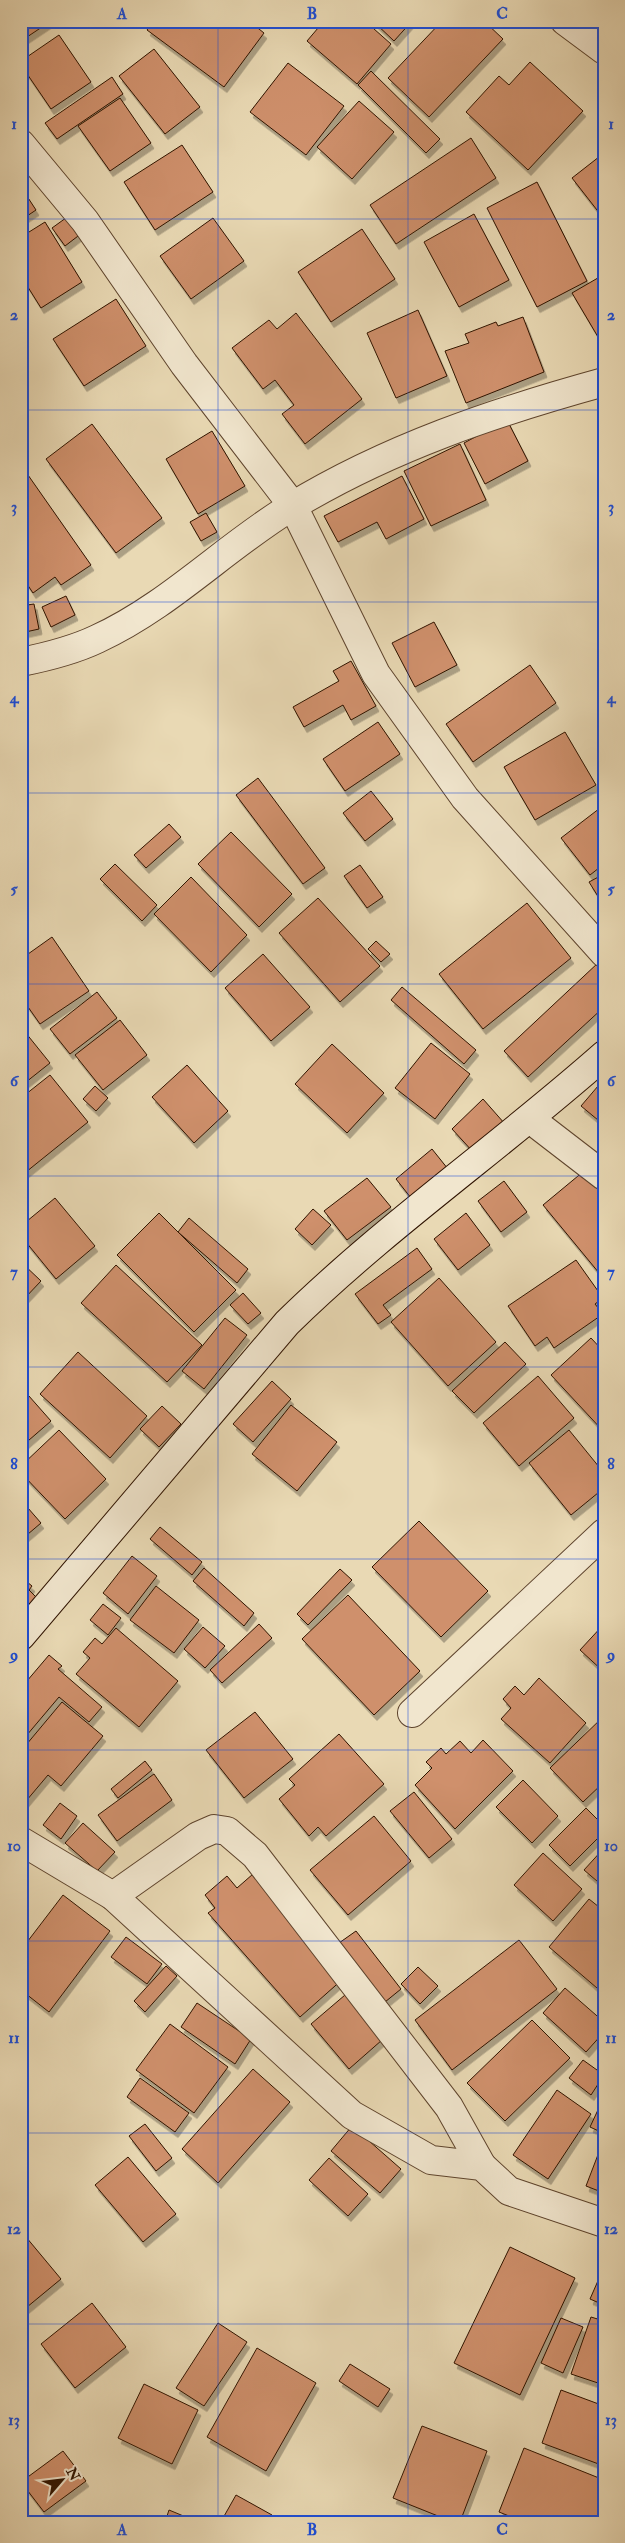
<svg xmlns="http://www.w3.org/2000/svg" width="625" height="2543" font-family="'IM FELL Double Pica',serif">
<style>
.building{fill:#cf906c;stroke:#2f1300;filter:url(#shadow)}
.lines{fill:none;stroke-linecap:round;stroke-linejoin:round}
.street-casing{stroke:#5e442d;stroke-width:30}
.secondary-casing{stroke:#2f1300;stroke-width:30}
.street{stroke:#f1e6ce;stroke-width:28}
.secondary{stroke:#f1e6ce;stroke-width:28}
.grid{fill:none;stroke:#1d4ed8;stroke-width:1;stroke-opacity:0.55}
.neatline{fill:none;stroke:#1d4ed8;stroke-width:2}
.grid-label{font-size:16px;text-anchor:middle;font-weight:bold;fill:#1d4ed8}
</style>
<defs>
<filter id="shadow"><feDropShadow dx="3" dy="5.5" stdDeviation="0" flood-color="#0004"/></filter>
</defs>
<rect width="100%" height="100%" fill="#e9d9b4"/>
<filter id="stains"><feTurbulence type="fractalNoise" baseFrequency=".004" numOctaves="4"/><feColorMatrix values="0 0 0 0 .2 0 0 0 0 .09 0 0 0 0 .02 0 0 0 .5 -.17"/></filter>
<radialGradient id="worn" r=".72"><stop offset=".6" stop-color="#630" stop-opacity="0"/><stop offset="1" stop-color="#630" stop-opacity=".3"/></radialGradient>
<g class="building">
<path d="M21,21H51L21,41Z"/>
<path d="M154,21H249L264,33L224,87L147,30Z"/>
<path d="M324,21H365L391,44L357,84L307,41Z"/>
<path d="M373,21H412L394,41Z"/>
<path d="M442,21H484L503,39L429,117L388,78Z"/>
<path d="M59,35L91,82L51,109L21,65V61Z"/>
<path d="M154,49L200,107L165,134L119,76Z"/>
<path d="M530,62L583,111L528,170L466,112L499,76L509,85Z"/>
<path d="M288,63L344,106L306,155L250,112Z"/>
<path d="M371,71L440,139L426,153L358,85Z"/>
<path d="M112,77L123,94L57,139L45,123Z"/>
<path d="M120,98L151,143L110,171L78,126Z"/>
<path d="M359,101L394,132L352,179L317,147Z"/>
<path d="M471,138L496,178L396,244L370,205Z"/>
<path d="M182,145L213,192L155,230L124,182Z"/>
<path d="M604,153V219L572,178Z"/>
<path d="M537,182L587,281L537,307L487,208Z"/>
<path d="M21,187L36,210L21,220Z"/>
<path d="M474,214L509,280L459,307L424,242Z"/>
<path d="M70,215L82,233L65,246L52,228Z"/>
<path d="M213,218L244,261L191,299L160,256Z"/>
<path d="M45,222L82,282L41,308L21,276V237Z"/>
<path d="M362,229L395,279L331,322L298,272Z"/>
<path d="M603,275L604,340L601,342L572,293Z"/>
<path d="M116,299L146,346L84,386L53,339Z"/>
<path d="M418,310L447,376L396,398L367,333Z"/>
<path d="M296,313L362,399L305,444L282,414L294,405L275,380L263,389L232,348L269,320L277,329Z"/>
<path d="M523,317L544,372L466,403L445,351L469,343L465,334L496,322L498,326Z"/>
<path d="M507,420L528,461L485,484L464,443Z"/>
<path d="M92,424L162,518L116,553L46,459Z"/>
<path d="M212,431L245,486L198,514L166,459Z"/>
<path d="M460,444L486,500L431,526L404,471Z"/>
<path d="M21,465L91,565L61,585L55,577L33,593L21,575Z"/>
<path d="M402,476L424,519L386,539L377,522L338,542L324,516Z"/>
<path d="M206,513L217,532L201,541L190,522Z"/>
<path d="M66,596L75,615L51,627L42,607Z"/>
<path d="M34,604L39,629L21,633V606Z"/>
<path d="M434,622L457,665L415,687L392,643Z"/>
<path d="M351,661L376,706L351,720L343,705L304,727L293,707L339,681L333,671Z"/>
<path d="M530,665L556,703L473,762L446,724Z"/>
<path d="M378,722L400,754L345,791L323,759Z"/>
<path d="M565,732L596,785L535,820L504,767Z"/>
<path d="M258,778L325,868L303,884L236,795Z"/>
<path d="M371,791L393,819L365,841L343,813Z"/>
<path d="M604,805V864L590,875L561,838Z"/>
<path d="M169,824L181,837L146,868L134,855Z"/>
<path d="M231,832L292,894L259,927L198,864Z"/>
<path d="M115,864L157,905L142,921L100,879Z"/>
<path d="M360,865L383,897L367,908L344,876Z"/>
<path d="M604,874V906L589,882Z"/>
<path d="M191,877L247,935L211,972L154,914Z"/>
<path d="M318,898L380,966L340,1002L279,933Z"/>
<path d="M527,903L571,958L483,1029L439,974Z"/>
<path d="M52,937L89,991L40,1024L21,997V959Z"/>
<path d="M376,941L390,954L381,962L368,949Z"/>
<path d="M263,954L310,1007L271,1041L225,988Z"/>
<path d="M599,962L604,967V1007L528,1077L504,1051Z"/>
<path d="M402,987L476,1050L464,1064L391,1000Z"/>
<path d="M97,992L117,1018L70,1054L50,1029Z"/>
<path d="M120,1020L147,1055L103,1090L75,1055Z"/>
<path d="M21,1027L50,1063L21,1086Z"/>
<path d="M431,1043L470,1074L435,1119L395,1088Z"/>
<path d="M332,1044L384,1093L347,1133L295,1084Z"/>
<path d="M187,1065L228,1111L194,1143L152,1097Z"/>
<path d="M50,1075L88,1122L21,1176V1098Z"/>
<path d="M604,1079V1125L581,1106Z"/>
<path d="M95,1086L108,1098L96,1111L83,1099Z"/>
<path d="M483,1099L505,1124L474,1153L452,1129Z"/>
<path d="M432,1149L448,1169L411,1198L396,1179Z"/>
<path d="M584,1171L604,1195V1279L543,1205Z"/>
<path d="M367,1178L391,1207L347,1240L324,1211Z"/>
<path d="M504,1181L527,1212L501,1232L478,1201Z"/>
<path d="M55,1198L95,1246L56,1279L21,1236V1226Z"/>
<path d="M313,1209L331,1225L312,1245L295,1229Z"/>
<path d="M159,1213L236,1290L194,1332L117,1255Z"/>
<path d="M466,1213L490,1245L458,1270L434,1239Z"/>
<path d="M189,1218L248,1269L237,1283L178,1232Z"/>
<path d="M417,1248L432,1269L383,1305L391,1315L378,1324L355,1294Z"/>
<path d="M576,1260L603,1298L595,1304L603,1314L554,1348L547,1337L535,1346L508,1306Z"/>
<path d="M21,1262L41,1281L23,1300L21,1298Z"/>
<path d="M116,1265L202,1345L167,1382L81,1303Z"/>
<path d="M439,1278L496,1342L448,1386L391,1322Z"/>
<path d="M243,1293L261,1313L248,1324L230,1305Z"/>
<path d="M225,1318L247,1335L204,1389L182,1371Z"/>
<path d="M591,1338L604,1352V1432L551,1375Z"/>
<path d="M505,1342L526,1364L474,1413L452,1391Z"/>
<path d="M78,1352L147,1416L110,1458L40,1394Z"/>
<path d="M538,1376L574,1418L519,1466L483,1423Z"/>
<path d="M272,1381L291,1399L253,1442L233,1424Z"/>
<path d="M21,1387L51,1421L21,1447Z"/>
<path d="M291,1405L337,1442L297,1491L252,1454Z"/>
<path d="M162,1406L181,1424L159,1447L140,1429Z"/>
<path d="M59,1430L106,1479L65,1519L21,1473V1466Z"/>
<path d="M569,1430L604,1473V1488L571,1515L529,1463Z"/>
<path d="M21,1500L41,1523L21,1540Z"/>
<path d="M419,1521L488,1591L441,1637L372,1567Z"/>
<path d="M160,1527L202,1562L192,1575L150,1539Z"/>
<path d="M132,1556L157,1576L128,1614L103,1593Z"/>
<path d="M204,1568L254,1613L244,1626L193,1581Z"/>
<path d="M340,1569L352,1580L308,1625L297,1614Z"/>
<path d="M604,1571V1583L598,1578Z"/>
<path d="M21,1577L32,1586L29,1590L36,1597L21,1614Z"/>
<path d="M156,1586L199,1620L174,1653L130,1620Z"/>
<path d="M348,1595L420,1671L374,1715L302,1639Z"/>
<path d="M103,1604L121,1618L108,1635L90,1620Z"/>
<path d="M259,1624L272,1638L222,1683L210,1670Z"/>
<path d="M604,1624V1672L580,1650Z"/>
<path d="M203,1627L225,1646L205,1668L184,1649Z"/>
<path d="M116,1628L178,1681L139,1727L76,1674L90,1658L83,1652L95,1638L102,1644Z"/>
<path d="M49,1655L62,1666L58,1669L102,1707L89,1722L59,1697L21,1742V1688Z"/>
<path d="M539,1678L586,1723L550,1763L501,1719L511,1708L503,1699L515,1686L524,1695Z"/>
<path d="M62,1702L103,1736L61,1786L48,1775L21,1807V1751Z"/>
<path d="M255,1712L293,1759L244,1798L206,1750Z"/>
<path d="M604,1716V1782L583,1802L550,1768Z"/>
<path d="M339,1734L384,1784L326,1836L318,1827L309,1836L279,1799L295,1785L289,1779Z"/>
<path d="M483,1740L513,1771L455,1829L415,1785L432,1768L426,1762L441,1748L446,1754L460,1741L471,1753Z"/>
<path d="M145,1761L152,1770L118,1798L111,1789Z"/>
<path d="M154,1774L172,1800L117,1841L98,1815Z"/>
<path d="M523,1780L558,1816L532,1843L496,1807Z"/>
<path d="M414,1792L452,1839L429,1858L390,1811Z"/>
<path d="M60,1803L77,1816L61,1839L43,1825Z"/>
<path d="M586,1808L604,1826V1832L570,1866L549,1845Z"/>
<path d="M374,1816L411,1861L348,1915L310,1870Z"/>
<path d="M83,1823L115,1852L97,1871L65,1843Z"/>
<path d="M604,1848V1887L584,1870Z"/>
<path d="M543,1853L582,1889L553,1921L514,1885Z"/>
<path d="M253,1874L344,1978L300,2017L208,1913L215,1908L205,1895L227,1876L237,1888Z"/>
<path d="M63,1895L110,1931L49,2012L21,1990V1950Z"/>
<path d="M589,1899L604,1911V1994L549,1947Z"/>
<path d="M356,1931L401,1989L385,2002L339,1943Z"/>
<path d="M126,1937L162,1964L147,1984L111,1957Z"/>
<path d="M519,1940L557,1989L452,2070L415,2020Z"/>
<path d="M166,1966L177,1976L145,2012L134,2001Z"/>
<path d="M418,1967L438,1986L420,2004L401,1984Z"/>
<path d="M565,1988L604,2022V2032L586,2052L543,2013Z"/>
<path d="M345,1995L382,2040L349,2069L311,2024Z"/>
<path d="M197,2003L251,2039L235,2064L181,2027Z"/>
<path d="M532,2020L570,2058L505,2121L467,2083Z"/>
<path d="M170,2024L228,2067L194,2113L136,2070Z"/>
<path d="M583,2060L604,2075L591,2095L569,2078Z"/>
<path d="M253,2069L290,2102L218,2183L182,2149Z"/>
<path d="M140,2078L189,2113L175,2132L127,2097Z"/>
<path d="M557,2090L591,2114L548,2179L513,2155Z"/>
<path d="M604,2097V2131L603,2133L590,2127Z"/>
<path d="M145,2124L172,2158L156,2171L129,2136Z"/>
<path d="M352,2126L401,2169L380,2193L331,2151Z"/>
<path d="M604,2139V2193L586,2186Z"/>
<path d="M128,2157L176,2214L143,2242L95,2185Z"/>
<path d="M329,2158L368,2194L348,2216L309,2180Z"/>
<path d="M21,2231L61,2279L21,2312Z"/>
<path d="M510,2247L575,2278L520,2395L454,2363Z"/>
<path d="M604,2267V2305L590,2299Z"/>
<path d="M92,2303L126,2347L75,2388L41,2344Z"/>
<path d="M591,2317L604,2321V2385L571,2374Z"/>
<path d="M561,2318L583,2327L563,2373L541,2363Z"/>
<path d="M218,2323L247,2342L204,2406L176,2388Z"/>
<path d="M257,2348L316,2383L266,2471L207,2437Z"/>
<path d="M350,2364L390,2389L378,2407L339,2381Z"/>
<path d="M144,2384L198,2410L172,2464L118,2438Z"/>
<path d="M561,2390L604,2406V2466L542,2443Z"/>
<path d="M422,2426L487,2451L460,2522H453L393,2498Z"/>
<path d="M524,2448L604,2480V2522H524L499,2512Z"/>
<path d="M63,2451L86,2481L44,2512L21,2482Z"/>
<path d="M236,2495L272,2515L269,2522H229L223,2518Z"/>
<path d="M169,2510L198,2522H165Z"/>
</g>
<g class="lines">
<defs>
<g id="street">
<path d="M565,21L604,50"/>
<path d="M21,144L85,221L184,364L293,506L376,674L465,798L604,953"/>
<path d="M21,662C46,657 74,650 97,639C169,606 225,547 291,507C388,448 495,412 604,382"/>
<path d="M530,1119L604,1176"/>
<path d="M412,1713L604,1533"/>
<path d="M21,1841L113,1896L352,2115L431,2160L482,2166L509,2191L604,2223"/>
<path d="M113,1896L198,1836L214,1829L227,1831L255,1855L449,2107L482,2166"/>
</g>
<path id="secondary" d="M21,1636L287,1323C386,1226 500,1147 604,1055"/>
</defs>
<use href="#street" class="street-casing"/>
<use href="#secondary" class="secondary-casing"/>
<use href="#street" class="street"/>
<use href="#secondary" class="secondary"/>
</g>
<path class="grid" d="M218,21V2522M408,21V2522M21,219H604M21,410H604M21,602H604M21,793H604M21,984H604M21,1176H604M21,1367H604M21,1559H604M21,1750H604M21,1941H604M21,2133H604M21,2324H604"/>
<rect width="625" height="2543" fill="none" stroke="#e9d9b4" stroke-width="55"/>
<g transform="translate(62 2480) rotate(62)" stroke="#f1e6ce" stroke-width="4" paint-order="stroke">
<path d="M0-4L9 19L0 12L-9 19Z" fill="#2f1300"/>
<text y="-8" font-size="14" font-weight="bold" text-anchor="middle" fill="#2f1300">N</text>
</g>
<rect x="28" y="28" width="570" height="2488" class="neatline"/>
<g class="grid-label">
<text x="122" y="19">A</text>
<text x="312" y="19">B</text>
<text x="502" y="19">C</text>
<text x="14" y="129">1</text>
<text x="611" y="129">1</text>
<text x="14" y="320">2</text>
<text x="611" y="320">2</text>
<text x="14" y="512">3</text>
<text x="611" y="512">3</text>
<text x="14" y="703">4</text>
<text x="611" y="703">4</text>
<text x="14" y="894">5</text>
<text x="611" y="894">5</text>
<text x="14" y="1086">6</text>
<text x="611" y="1086">6</text>
<text x="14" y="1277">7</text>
<text x="611" y="1277">7</text>
<text x="14" y="1469">8</text>
<text x="611" y="1469">8</text>
<text x="14" y="1660">9</text>
<text x="611" y="1660">9</text>
<text x="14" y="1851">10</text>
<text x="611" y="1851">10</text>
<text x="14" y="2043">11</text>
<text x="611" y="2043">11</text>
<text x="14" y="2234">12</text>
<text x="611" y="2234">12</text>
<text x="14" y="2425">13</text>
<text x="611" y="2425">13</text>
<text x="122" y="2535">A</text>
<text x="312" y="2535">B</text>
<text x="502" y="2535">C</text>
</g>
<rect width="100%" height="100%" filter="url(#stains)"/>
<rect width="100%" height="100%" fill="url(#worn)"/>
</svg>
